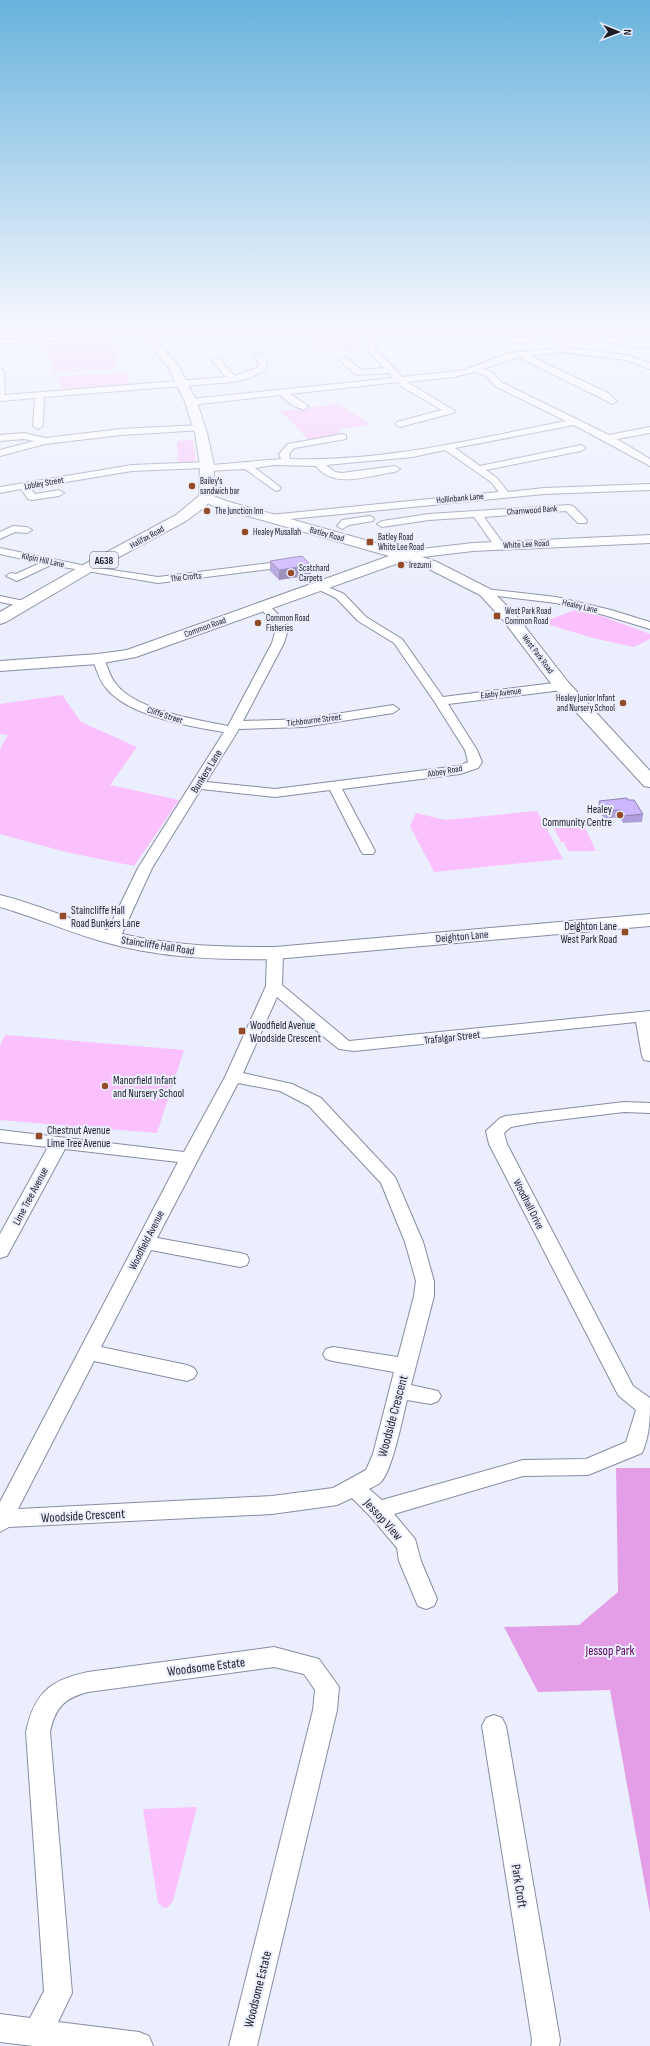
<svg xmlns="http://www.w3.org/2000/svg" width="650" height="2046" font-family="'Sofia Sans Condensed',sans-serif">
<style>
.green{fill:#fbc0fe}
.forest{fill:#e49ee8}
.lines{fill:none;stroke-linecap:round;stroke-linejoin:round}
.street-casing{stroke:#868da3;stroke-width:2}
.secondary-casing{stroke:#868da3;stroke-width:2}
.primary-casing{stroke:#868da3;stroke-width:2}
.street{fill:#fff;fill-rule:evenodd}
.secondary{fill:#fff;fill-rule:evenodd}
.primary{fill:#fff;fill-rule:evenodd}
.wall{fill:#b09ddb}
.shaded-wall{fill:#9080b2}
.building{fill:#cdb7ff;stroke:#9080b2}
.poi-dot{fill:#934b27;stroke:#eaeefd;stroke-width:1.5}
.labels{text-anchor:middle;stroke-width:4;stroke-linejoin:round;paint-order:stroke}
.far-poi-label{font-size:9px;fill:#1d1f28;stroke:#eaeefd;text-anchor:start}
.far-street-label{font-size:9px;fill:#1d1f28;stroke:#eaeefd}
.shield{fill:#eaeefd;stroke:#5a5d68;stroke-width:1}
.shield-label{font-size:10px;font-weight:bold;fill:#1d1f28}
.street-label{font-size:11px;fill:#1d1f28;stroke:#eaeefd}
.poi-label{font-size:11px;fill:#1d1f28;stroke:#eaeefd;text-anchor:start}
.near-street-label{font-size:13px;fill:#1d1f28;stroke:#eaeefd}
.near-park-label{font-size:13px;fill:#5e0364;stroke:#eaeefd}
</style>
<rect width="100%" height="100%" fill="#eaeefd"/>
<g class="green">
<path d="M326,329H366L361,337L323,334Z"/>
<path d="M321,335L361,337L352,349L313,346Z"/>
<path d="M110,340L119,369L53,373L45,343Z"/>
<path d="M126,372L130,384L62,389L59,376Z"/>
<path d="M338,404L371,425L338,429L341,433L335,436L309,440L280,411Z"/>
<path d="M193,440L196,464H178L177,441Z"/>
<path d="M575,610L604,617L650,634V639L634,647L593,638L550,625L546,621Z"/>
<path d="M62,695L81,722L137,747L110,785L179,800L134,866L66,852L0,834V749L8,735L0,734V704Z"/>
<path d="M537,811L563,859L434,872L410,826L416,813L445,820Z"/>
<path d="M580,817L596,851H568L564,842H561L550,820Z"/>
<path d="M5,1035L184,1050L157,1133L0,1120V1046Z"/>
<path d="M197,1807L173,1901L168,1907L164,1908L158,1903L143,1809Z"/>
</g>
<path class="forest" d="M616,1468H650V1913L610,1690L538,1692L504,1627L579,1625L618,1592Z"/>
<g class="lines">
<defs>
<g id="street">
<path d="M545,329H555L549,334L572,338L585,329H595L589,334L638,343H650V347H638L583,338L568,348L626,355L650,363V369L625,360L562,352L530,356L608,393L617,401L613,404L518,357L483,369L492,372L501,382L609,435L650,427V433L617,439L650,459V466L574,425L455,448L480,466L581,445L586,448L581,451L486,470L497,478L508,492L544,488L650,484V490L544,494L270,521L265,518L270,515L499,492L491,482L445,450L412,457L326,465L335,472L342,473L395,466L400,469L395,472C370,475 334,490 316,466L274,465L255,468L279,486L281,488L279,490L276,491L245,469L207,471L202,468L132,471L30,488L35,494L59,490L64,493L59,496L32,500L28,499L21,489L0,493V487L132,465L207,462L212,465L281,459L279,454L288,444L343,434L346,435V439L294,448L289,454L290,459C383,462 475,439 566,421L495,386L486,376L475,372L453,377L407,382L455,411L453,413L400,427L395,424L397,422L442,410L402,387L398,382L290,394L307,405L308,407L304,410L292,405L280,395L191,405L187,402L191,399L393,378L389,373L356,375L340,360L344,357L347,358L361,370L384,368L369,351L367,341L371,339L375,341L377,350L402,377L465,370L508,353L555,349L566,342C558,341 551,338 544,338C533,337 520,350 508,339L512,337L526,338Z"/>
<path d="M56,337L60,339L59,341L0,343V339Z"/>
<path d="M258,354L261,355L267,363L266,370L249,378L233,382L44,397L43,426L38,429L33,426L35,398L0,401V368L4,371L5,395L226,377L212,361L216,358L219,359L235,376L259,367V363L254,357Z"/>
<path d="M200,425L205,428L203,430L121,435L45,444L0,456V450L34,441L24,439L0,441V435L24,433L45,438L121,429Z"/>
<path d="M569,505L573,506L586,519L587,521L586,523H578L566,511L484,517L505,546L500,549L496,548L474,517L429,520L382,527L377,524L382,521L429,514Z"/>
<path d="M369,516L373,517L374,519L373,521L349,525L342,529L337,526L342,520Z"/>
<path d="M13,526L27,527L32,530L27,533L15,532L0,539V532Z"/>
<path d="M0,548L86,566L158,577L286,561L291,564L286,567L158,583L51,565L17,581L6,576L11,573L16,574L40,563L0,554Z"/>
<path d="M319,583L344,594L366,617L402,639L443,697L562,682L568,686L562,690L448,704L477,750L482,762L478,768L460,774L342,789L375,851L373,854H363L361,851L330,790L275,797L201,789L152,868L120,938L117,941H107L104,938L138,868L224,732C192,727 129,716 107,689C99,681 97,669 92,659L94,656H102C108,665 109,676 116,684C136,710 197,720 228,726L272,643L277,626L258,606L264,603L268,604L289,626L284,643L243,721L304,719L393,705L399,709L393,713L304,727L239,729L206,782L275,789L458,766L468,762L465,750L434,701L394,643L358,621L336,598L315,588L313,586Z"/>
<path d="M485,589L556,597L611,610L650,622V629L604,615L556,603L481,594L479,592Z"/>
<path d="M0,596L29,602L31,604L25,607L0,602Z"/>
<path d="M275,948L280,950L283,953L282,985L349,1041L650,1011V1061L644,1060L642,1056L636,1022L354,1051L339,1049L330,1042L277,997L243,1073L292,1084L321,1098L395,1177L423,1242L434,1281V1296L411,1385L438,1391L441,1396L438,1401L431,1404L407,1400C403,1416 392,1473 380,1483C377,1485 373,1487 369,1489L382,1500L523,1460L586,1459L626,1442L636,1410L619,1396L616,1391L489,1144L486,1131L500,1118L506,1116L624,1102L650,1103V1113L624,1112L533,1123L511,1127L504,1133L507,1144L633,1386L650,1398C650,1417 650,1435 642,1453L588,1475L523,1476L394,1514L415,1539L421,1561L437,1599L434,1606L426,1609L418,1606L399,1561L397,1548L370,1516L352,1498L337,1505L272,1514L9,1527L0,1532V1502L178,1162L65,1149L7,1256L0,1258V1234L48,1147L0,1142V1130L184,1152L225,1077L266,986L267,953L270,950ZM238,1083L280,1091L309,1106L381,1183L405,1242L416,1281L414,1296L398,1357L333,1347L326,1349L323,1354L326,1359L333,1361L394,1372L373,1454L366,1470L333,1488L272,1496L18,1509L94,1361L187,1381L194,1378L197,1373L194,1368L187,1365L101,1347L151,1250L240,1267L247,1265L249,1260L247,1255L240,1253L157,1238Z"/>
<path d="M274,1647L319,1659L339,1687L337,1710L257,2046H229L313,1710L315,1690L304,1674L274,1667L88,1692C64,1698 55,1708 50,1732L72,1993L58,2022L139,2032L149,2036L153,2046H33L0,2042V2014L30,2018L44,1991L26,1732C34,1693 50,1680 88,1672Z"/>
<path d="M494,1715L502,1718L506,1726L560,2040L559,2046H531L532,2040L482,1726L486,1718Z"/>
</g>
<g id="secondary">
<path d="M206,493L226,501L404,551L473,543L650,535V543L473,551L422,557L437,562L490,589L515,614L568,682L650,771V787L644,786L556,690L503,620L480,595L427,568L404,561L136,657L98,664L0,671V661L98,654L127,650L389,556L216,507L201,500L199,497L201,494Z"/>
<path d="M0,895C40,905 78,923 118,933C169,946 223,947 275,947L650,914V926L275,959C217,960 160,958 104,942C68,932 35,917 0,907Z"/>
</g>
<path id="primary" d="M135,329H146L178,365L197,402L207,433L214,465L213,497L205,507L186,521L91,572L6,622L0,624V612L81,566L176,515L199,496L200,465L195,433L185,402L169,368Z"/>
</defs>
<use href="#street" class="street-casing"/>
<use href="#secondary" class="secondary-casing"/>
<use href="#primary" class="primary-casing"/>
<use href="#street" class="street"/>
<use href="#secondary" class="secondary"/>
<use href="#primary" class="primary"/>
</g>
<g class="wall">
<path d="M270,561L311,565V575L279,580L270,571Z"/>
<path d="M599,801L643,814L642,822L623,823L620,817L604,819L598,808Z"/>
</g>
<path class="shaded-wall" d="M311,565V575L279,580V570Z"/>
<g class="building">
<path d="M302,556L311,565L279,570L270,561Z"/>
<path d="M627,798L628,800H634L643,814L624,816L621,810L605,811L599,801Z"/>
</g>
<linearGradient id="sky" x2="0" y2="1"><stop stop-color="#67b2dc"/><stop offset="0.53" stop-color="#f6f7fe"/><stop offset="1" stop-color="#f6f7fe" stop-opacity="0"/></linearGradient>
<rect width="650" height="616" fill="url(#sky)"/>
<g class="poi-dot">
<circle cx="192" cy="486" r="4"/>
<circle cx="207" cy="511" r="4"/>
<circle cx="245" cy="532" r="4"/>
<rect x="366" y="538" width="8" height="8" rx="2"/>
<circle cx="401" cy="565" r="4"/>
<circle cx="291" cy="573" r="4"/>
<rect x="493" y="612" width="8" height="8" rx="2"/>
<circle cx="258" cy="623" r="4"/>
<circle cx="623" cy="703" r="4"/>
<circle cx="620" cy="815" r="4"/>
<rect x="59" y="912" width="8" height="8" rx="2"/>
<rect x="621" y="928" width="8" height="8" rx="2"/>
<rect x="238" y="1027" width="8" height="8" rx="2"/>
<circle cx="105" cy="1086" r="4"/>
<rect x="35" y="1132" width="8" height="8" rx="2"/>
</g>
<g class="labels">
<g class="far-poi-label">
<text x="200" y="484">Bailey's<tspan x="200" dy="10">sandwich bar</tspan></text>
<text x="215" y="514">The Junction Inn</text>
<text x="253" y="535">Healey Musallah</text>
<text x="378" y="540">Batley Road<tspan x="378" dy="10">White Lee Road</tspan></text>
<text x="409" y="568">Irezumi</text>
<text x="299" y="571">Scatchard<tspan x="299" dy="10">Carpets</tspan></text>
<text x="505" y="614">West Park Road<tspan x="505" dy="10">Common Road</tspan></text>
<text x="266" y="621">Common Road<tspan x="266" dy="10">Fisheries</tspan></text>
<text x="615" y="701" text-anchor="end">Healey Junior Infant<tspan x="615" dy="10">and Nursery School</tspan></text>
</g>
<g class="far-street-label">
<text transform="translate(44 483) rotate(-10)" y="3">Lobley Street</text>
<text transform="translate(460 498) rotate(-5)" y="3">Hollinbank Lane</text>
<text transform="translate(532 510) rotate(-4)" y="3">Charnwood Bank</text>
<text transform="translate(327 534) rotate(15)" y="3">Batley Road</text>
<text transform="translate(147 537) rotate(-29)" y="3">Halifax Road</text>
<text transform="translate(526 544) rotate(-3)" y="3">White Lee Road</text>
<text transform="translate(43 560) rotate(12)" y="3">Kilpin Hill Lane</text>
<text transform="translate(186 577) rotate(-6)" y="3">The Crofts</text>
<text transform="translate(580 606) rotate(13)" y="3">Healey Lane</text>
<text transform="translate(205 627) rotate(-20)" y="3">Common Road</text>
<text transform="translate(538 654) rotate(53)" y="3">West Park Road</text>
<text transform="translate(501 693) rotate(-7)" y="3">Easby Avenue</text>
<text transform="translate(165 715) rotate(18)" y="3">Cliffe Street</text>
<text transform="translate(314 720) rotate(-7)" y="3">Tichbourne Street</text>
<text transform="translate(445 771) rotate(-10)" y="3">Abbey Road</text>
</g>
<rect class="shield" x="90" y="552" width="28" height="16" rx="3"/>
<g class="shield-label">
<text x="104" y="564">A638</text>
</g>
<g class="street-label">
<text transform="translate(206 771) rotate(-58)" y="4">Bunkers Lane</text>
<text transform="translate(462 936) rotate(-5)" y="4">Deighton Lane</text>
<text transform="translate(158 945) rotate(9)" y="4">Staincliffe Hall Road</text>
<text transform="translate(452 1037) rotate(-6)" y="4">Trafalgar Street</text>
<text transform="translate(30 1196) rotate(-62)" y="4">Lime Tree Avenue</text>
<text transform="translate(529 1204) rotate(63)" y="4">Woodhall Drive</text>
<text transform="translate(146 1240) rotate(-63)" y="4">Woodfield Avenue</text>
</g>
<g class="poi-label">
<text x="612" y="813" text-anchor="end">Healey<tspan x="612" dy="13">Community Centre</tspan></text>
<text x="71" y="914">Staincliffe Hall<tspan x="71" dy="13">Road Bunkers Lane</tspan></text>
<text x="617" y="930" text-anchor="end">Deighton Lane<tspan x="617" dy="13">West Park Road</tspan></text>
<text x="250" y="1029">Woodfield Avenue<tspan x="250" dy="13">Woodside Crescent</tspan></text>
<text x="113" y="1084">Manorfield Infant<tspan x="113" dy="13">and Nursery School</tspan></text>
<text x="47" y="1134">Chestnut Avenue<tspan x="47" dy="13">Lime Tree Avenue</tspan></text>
</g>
<g class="near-street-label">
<text transform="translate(392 1416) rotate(-75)" y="5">Woodside Crescent</text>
<text transform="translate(83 1515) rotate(-3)" y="5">Woodside Crescent</text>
<text transform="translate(384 1519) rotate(48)" y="5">Jessop View</text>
<text transform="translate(206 1666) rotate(-7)" y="5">Woodsome Estate</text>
<text transform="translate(520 1886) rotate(81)" y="5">Park Croft</text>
<text transform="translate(257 1989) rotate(-76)" y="5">Woodsome Estate</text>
</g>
<g class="near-park-label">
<text x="610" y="1655">Jessop Park</text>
</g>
</g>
<g transform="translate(618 32) rotate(91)" stroke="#eaeefd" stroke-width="3" paint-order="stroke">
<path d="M0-3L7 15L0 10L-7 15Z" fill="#1d1f28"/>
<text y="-6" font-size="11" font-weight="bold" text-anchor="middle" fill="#1d1f28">N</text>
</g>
</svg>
